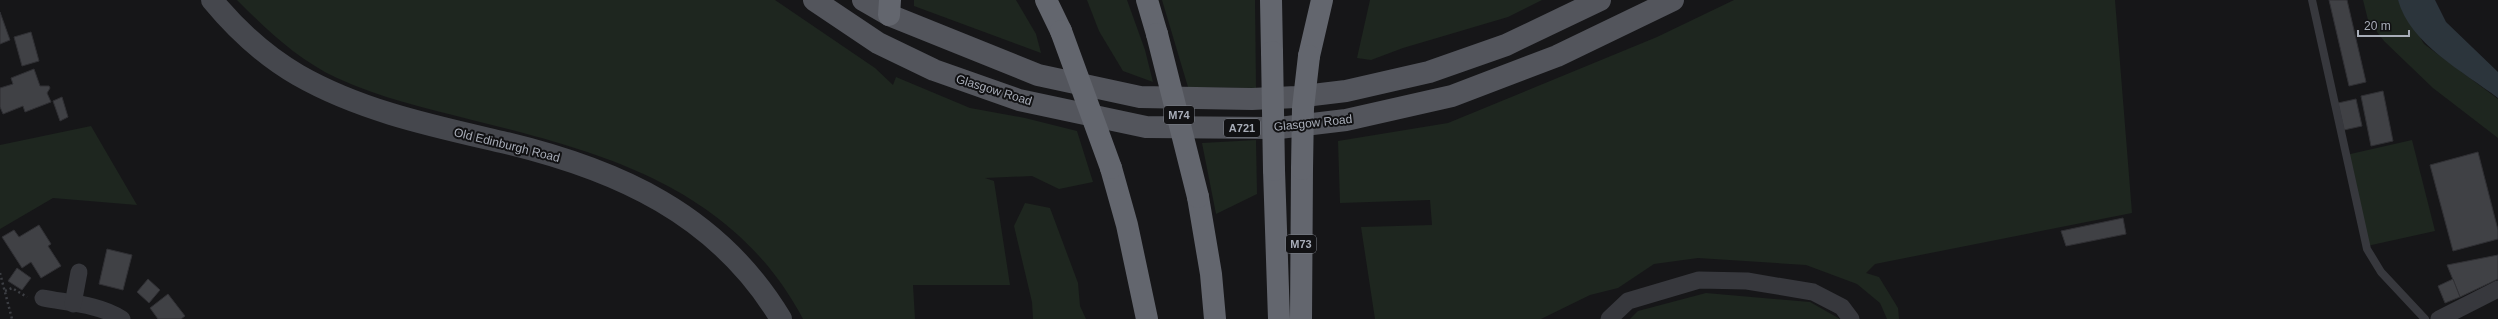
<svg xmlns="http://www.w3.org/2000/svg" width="2498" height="319" font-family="Helvetica,sans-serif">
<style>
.green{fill:#1e261f}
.water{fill:#2c353c}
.building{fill:#404145;stroke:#303034}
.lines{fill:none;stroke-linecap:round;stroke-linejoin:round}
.path{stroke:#3d3f44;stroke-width:2.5;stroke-dasharray:2 3;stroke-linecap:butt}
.service{stroke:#37383d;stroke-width:8}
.minor{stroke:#37383d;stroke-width:17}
.secondary{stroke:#45474d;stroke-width:22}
.primary{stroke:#53555c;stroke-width:22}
.motorway{stroke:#63666e;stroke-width:22}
.motorway-bridge{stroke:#63666e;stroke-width:22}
.labels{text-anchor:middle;stroke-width:4;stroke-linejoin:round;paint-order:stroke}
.shield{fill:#111113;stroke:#7b7e86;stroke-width:1}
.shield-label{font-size:11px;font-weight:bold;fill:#a8adb8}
.street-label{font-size:12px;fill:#a8adb8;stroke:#111113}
</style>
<rect width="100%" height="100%" fill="#161618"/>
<g class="green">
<path d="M237,0H775L875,68L893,85L896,77L970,108L1025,118L1077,131L1093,182L1059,189L1032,176L985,178L994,181L1010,285H913L915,319H803C733,188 606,153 472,120C426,108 380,98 337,78C298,60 267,30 237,0Z"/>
<path d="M914,0H1016L1036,34L1041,53L914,6Z"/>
<path d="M1087,0H1127L1145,50L1153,82L1123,71L1099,31Z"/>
<path d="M1162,0H1255L1256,88L1188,87Z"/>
<path d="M1370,0H1542L1508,17L1403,48L1371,60L1357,58Z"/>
<path d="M1734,0H2115L2132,213L1875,264L1866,273L1879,277L1898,308L1899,319H1887L1880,303L1857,284L1806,265L1698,258L1654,264L1618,288L1590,295L1541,319H1375L1361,227L1432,225L1430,200L1340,203L1338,141L1448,123L1657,37Z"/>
<path d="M2363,0H2398L2424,44L2498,99V138L2433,88L2384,41L2368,20Z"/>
<path d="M91,126L137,205L53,198L0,229V145Z"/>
<path d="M1256,140L1257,194L1216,214L1202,143Z"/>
<path d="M2412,140L2435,231L2367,246L2346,155Z"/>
<path d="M1025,203L1050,208L1078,283L1080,306L1086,319H1033L1032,302L1014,226Z"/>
<path d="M1706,293L1810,302L1840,319H1630L1638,311Z"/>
</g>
<path class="water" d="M2398,0H2435L2446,22L2498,72V98C2464,72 2410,44 2398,0Z"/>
<g class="building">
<path d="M2329,0H2347L2366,82L2349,86Z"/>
<path d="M0,12L10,40L0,44Z"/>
<path d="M31,32L39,61L22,66L14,37Z"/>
<path d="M34,69L40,86H49L50,88L47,93L51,102L25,112L23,106L3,114L0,107V88L13,84L11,78Z"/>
<path d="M2383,91L2393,141L2371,146L2361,96Z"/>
<path d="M62,97L68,117L60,121L53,101Z"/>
<path d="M2356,99L2362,126L2344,130L2338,103Z"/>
<path d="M2478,152L2498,230V239L2453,251L2430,165Z"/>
<path d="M2123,218L2126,234L2066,246L2061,231Z"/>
<path d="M39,225L51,244L48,246L61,266L41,278L31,262L22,268L2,237L14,230L19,237Z"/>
<path d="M107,249L132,255L123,290L99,284Z"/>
<path d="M2498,255V279L2460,297L2447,265Z"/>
<path d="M17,268L31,278L22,290L8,281Z"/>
<path d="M148,279L160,290L149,303L137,292Z"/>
<path d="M2453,279L2460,297L2445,303L2438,286Z"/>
<path d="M168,294L185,316L181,319H158L150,308Z"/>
</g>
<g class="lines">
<g class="path">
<path d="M0,273L12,319"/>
<path d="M5,291L12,288L27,297"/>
</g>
<path class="service" d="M2312,0L2367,249L2381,272L2425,319"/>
<g class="minor">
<path d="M43,298C69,303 99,304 122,319"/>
<path d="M73,304L79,272"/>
<path d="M1609,319L1628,301L1699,280L1747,281L1813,292L1842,307L1851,319"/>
<path d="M2439,319L2498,289"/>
</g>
<path class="secondary" d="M212,0C236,29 265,56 298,75C361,111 433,126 502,142C617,169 718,214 781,319"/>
<g class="primary">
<path d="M814,0L878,43L934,70L1019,100L1146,127L1279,128L1346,120L1452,96L1557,56L1673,0"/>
<path d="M863,0L889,15L1038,75L1140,97L1252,99L1296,97L1346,91L1429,72L1506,45L1600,0"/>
</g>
<g class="motorway">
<path d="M1046,0L1061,31"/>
<path d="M1147,0L1157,34"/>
<path d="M1271,0L1272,52"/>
<path d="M889,15L890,0"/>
<path d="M1309,56L1322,0"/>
<path d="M1111,168L1127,225L1147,319"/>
<path d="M1274,170L1279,319"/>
<path d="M1198,197L1211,274L1215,319"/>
<path d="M1301,319L1302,169"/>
</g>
<g class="motorway-bridge">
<path d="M1061,31L1111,168"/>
<path d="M1157,34L1198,197"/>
<path d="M1272,52L1274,170"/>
<path d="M1302,169L1303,108L1309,56"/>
</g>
</g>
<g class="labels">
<g class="shield">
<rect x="1164" y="106" width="30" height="18" rx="3"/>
<rect x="1224" y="119" width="36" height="18" rx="3"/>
<rect x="1286" y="235" width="30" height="18" rx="3"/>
</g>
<g class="shield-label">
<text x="1179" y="119">M74</text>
<text x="1242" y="132">A721</text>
<text x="1301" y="248">M73</text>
</g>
<g class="street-label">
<text transform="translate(994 90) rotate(17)" y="4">Glasgow Road</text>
<text transform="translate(1313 123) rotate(-6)" y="4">Glasgow Road</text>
<text transform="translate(507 145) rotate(14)" y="4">Old Edinburgh Road</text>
</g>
</g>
<path d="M2358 30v6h51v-6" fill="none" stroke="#a8adb8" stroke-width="2"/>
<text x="2364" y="30" font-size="12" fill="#a8adb8" stroke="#111113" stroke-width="3" paint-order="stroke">20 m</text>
</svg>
